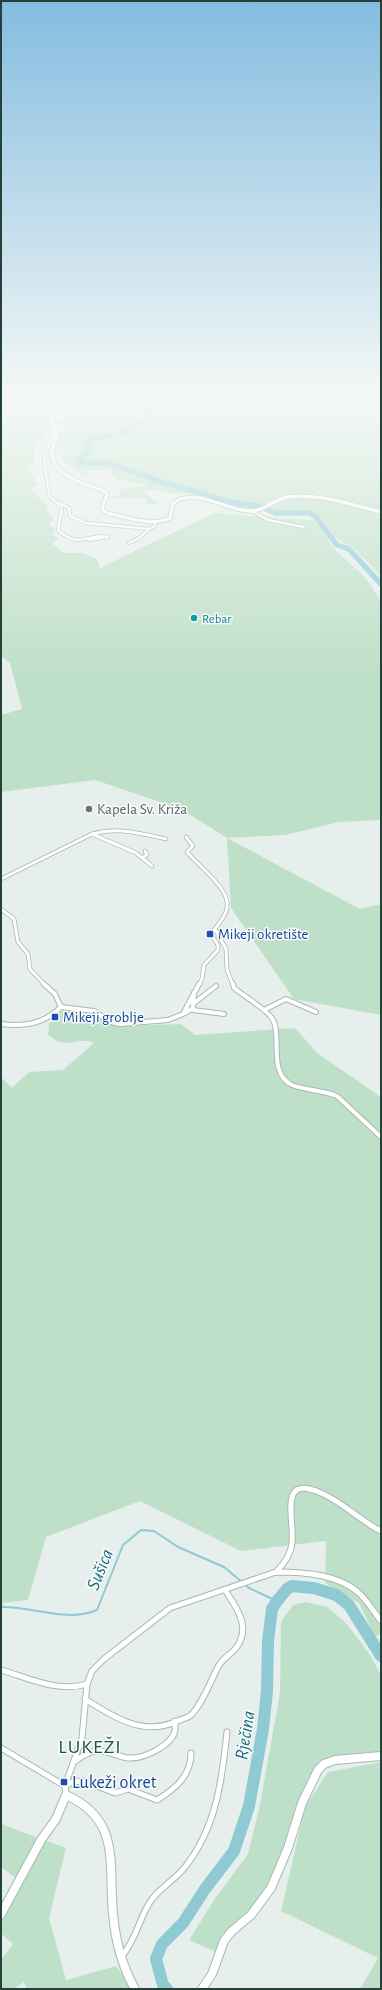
<svg xmlns="http://www.w3.org/2000/svg" width="382" height="1990" font-family="'Alegreya Sans',sans-serif">
<style>
.green{fill:#bfe0c8}
.lines{fill:none;stroke-linecap:round;stroke-linejoin:round}
.stream{stroke:#8ec9d4;stroke-width:2}
.river-far1{stroke:#8ec9d4;stroke-width:5.5}
.river{stroke:#8ec9d4;stroke-width:12}
.street-far3-casing{stroke:#a8b8b2;stroke-width:4}
.street-far2-casing{stroke:#a8b8b2;stroke-width:4.5}
.street-far1-casing{stroke:#a8b8b2;stroke-width:6}
.street-casing{stroke:#a8b8b2;stroke-width:7}
.secondary-far1-casing{stroke:#a4bbb3;stroke-width:5}
.secondary-casing{stroke:#a4bbb3;stroke-width:10}
.street-far3{stroke:#fff;stroke-width:2.5}
.street-far2{stroke:#fff;stroke-width:3}
.street-far1{stroke:#fff;stroke-width:4}
.street{stroke:#fff;stroke-width:5}
.secondary-far1{stroke:#fff;stroke-width:3.5}
.secondary{stroke:#fff;stroke-width:8}
.culture-dot{fill:#0f9aa8;stroke:#f7fbf9;stroke-width:1.5}
.worship-dot{fill:#6b7280;stroke:#f7fbf9;stroke-width:1.5}
.transit-dot{fill:#1a4fb4;stroke:#f7fbf9;stroke-width:1.5}
.labels{text-anchor:middle;stroke-width:3;stroke-linejoin:round;paint-order:stroke}
.far-culture-label{font-size:13px;fill:#0d838f;stroke:#f7fbf9;text-anchor:start}
.worship-label{font-size:15px;fill:#5b616d;stroke:#f7fbf9;text-anchor:start}
.transit-label{font-size:15px;fill:#164399;stroke:#f7fbf9;text-anchor:start}
.near-transit-label{font-size:18px;fill:#164399;stroke:#f7fbf9;text-anchor:start}
.near-water-label{font-size:19px;font-style:italic;fill:#1c6f80;stroke:#f7fbf9}
.near-quarter-label{font-size:20px;letter-spacing:1px;fill:#1f5548;stroke:#f7fbf9}
</style>
<rect width="100%" height="100%" fill="#e6efeb"/>
<g class="green">
<path d="M1,394H60L65,403L56,404L55,413L60,414L49,420V422L54,428L52,430L47,431L34,451L33,464L26,465L38,485L32,487L33,493L46,503L49,514L54,517L49,526L54,527L55,532L50,534L58,538L52,544L64,553H83L97,559L100,568L214,513L317,521C323,531 329,543 337,552C357,570 369,577 381,603V820L339,822L285,835L227,838L360,909L381,904V1015L294,999L231,908L227,838L181,809L95,780L1,792V715L22,709L10,663L1,656Z"/>
<path d="M65,394L313,395L315,394H381V509L320,495L285,494L251,510L219,503L191,493L173,494L156,489L142,491L156,501L161,502L151,505L147,503L146,498H109L111,496H118L122,489L150,485L115,479L110,470H89L86,477L61,460L65,449L56,448L60,432H67V428L53,423L54,421L66,414L78,413L80,405L71,406Z"/>
<path d="M290,498H320L381,513V576C371,567 363,556 353,548C348,544 342,543 337,538C326,528 328,520 311,513C296,506 282,515 266,507Z"/>
<path d="M66,1009L93,1012L118,1026L181,1024L195,1035L295,1028L317,1053L381,1097V1633L375,1637L359,1603L325,1583L326,1541L241,1551L140,1501L46,1537L28,1600L1,1603V1077L12,1088L29,1072L63,1070L94,1043C78,1035 65,1052 48,1034L49,1024L56,1017L57,1014Z"/>
<path d="M306,1602L327,1607L347,1624L370,1655L381,1675V1752H367L320,1760L301,1796L284,1857L269,1884L249,1913L222,1937L218,1953L189,1940L214,1900L248,1854L259,1810L280,1693L281,1622L293,1605Z"/>
<path d="M381,1762V1989H360L378,1958L281,1911L305,1807L328,1772Z"/>
<path d="M1,1824L66,1848L49,1918L66,1980L116,1966L130,1985L128,1989H27L24,1982L14,1989H1V1960L13,1944L1,1933V1907L15,1877L1,1867Z"/>
</g>
<g class="lines">
<path class="stream" d="M1,1607C33,1606 66,1623 97,1610L123,1545L141,1530L154,1531L178,1547L224,1567L249,1588L277,1601"/>
<path class="river-far1" d="M131,394L134,399L156,407C146,420 130,433 114,435C106,437 98,436 91,438L87,445L89,452L79,459V462L112,464L161,482L230,502L258,506L276,513H309L317,518L337,545L349,549L381,584"/>
<path class="river" d="M167,1989L163,1985L156,1959L162,1944L183,1923L205,1889L234,1851L249,1806L263,1729L267,1691L268,1641L272,1609L277,1601L287,1589L292,1586L314,1588L336,1595L349,1605L381,1656"/>
<defs>
<g id="street-far3">
<path d="M57,429L47,448L44,462L50,497L62,507L58,530C79,550 90,532 108,537L88,540"/>
<path d="M60,503L69,508L70,516L86,523L149,529L155,526V522"/>
<path d="M252,511L268,520L304,527"/>
<path d="M129,543L139,538L149,529"/>
</g>
<g id="street-far2">
<path d="M92,834L136,853L152,866"/>
<path d="M186,837L193,846L187,852C198,866 231,889 227,908C225,918 217,926 211,934L218,945V950L204,965L202,979L199,985"/>
<path d="M143,857L147,855L145,851"/>
<path d="M1,879L92,834C118,827 140,833 166,839"/>
<path d="M1,909L14,919L18,942L28,954L30,969L45,985"/>
<path d="M216,931L226,949L227,970L233,985"/>
</g>
<g id="street-far1">
<path d="M44,984L55,994L61,1007"/>
<path d="M233,984L234,988C244,996 263,1007 271,1017C284,1033 266,1072 292,1085C303,1090 323,1090 337,1096L381,1137"/>
<path d="M193,1004L216,986"/>
<path d="M193,1010L224,1014"/>
<path d="M264,1010L286,999L316,1012"/>
<path d="M185,1013L193,1008L194,993"/>
<path d="M1,1024C25,1027 43,1024 61,1007L94,1011L111,1022L120,1024L168,1020L183,1014L199,984"/>
</g>
<g id="street">
<path d="M276,1572C284,1564 291,1554 292,1543C295,1520 277,1473 321,1493C343,1502 360,1521 381,1531"/>
<path d="M1,1670C29,1678 58,1693 87,1684"/>
<path d="M85,1699C113,1717 144,1737 177,1721C182,1719 188,1718 191,1715C203,1703 210,1682 218,1667C224,1656 230,1656 236,1648C252,1627 236,1607 225,1590"/>
<path d="M1,1748L65,1786"/>
<path d="M74,1762C81,1757 87,1752 96,1751C108,1750 118,1757 129,1758C143,1759 165,1748 173,1736C176,1732 175,1726 175,1721"/>
<path d="M66,1786L72,1782L84,1781L115,1793L128,1789L157,1800C175,1789 191,1776 191,1753"/>
<path d="M66,1794L65,1786L82,1738L87,1684L92,1671L104,1659L170,1608L276,1572C304,1572 339,1574 360,1594C368,1602 374,1612 381,1621"/>
<path d="M122,1956C136,1940 139,1919 150,1902C159,1888 175,1880 185,1867C216,1828 222,1781 227,1732"/>
</g>
<path id="secondary-far1" d="M62,394L68,407L66,413L51,421L57,431C56,439 51,447 52,455C55,479 89,484 106,492L107,494L102,509L107,513C126,517 152,527 170,518L173,503C198,486 226,512 252,511C265,510 275,499 289,497C320,493 351,505 381,512"/>
<g id="secondary">
<path d="M1,1914L41,1840L56,1819L66,1795C122,1820 108,1865 113,1913C115,1939 122,1966 135,1989"/>
<path d="M202,1989L212,1974L224,1941L231,1932L251,1915L271,1888L288,1848L302,1803L318,1770L324,1764L335,1760L381,1756"/>
</g>
</defs>
<use href="#street-far3" class="street-far3-casing"/>
<use href="#street-far2" class="street-far2-casing"/>
<use href="#street-far1" class="street-far1-casing"/>
<use href="#street" class="street-casing"/>
<use href="#secondary-far1" class="secondary-far1-casing"/>
<use href="#secondary" class="secondary-casing"/>
<use href="#street-far3" class="street-far3"/>
<use href="#street-far2" class="street-far2"/>
<use href="#street-far1" class="street-far1"/>
<use href="#street" class="street"/>
<use href="#secondary-far1" class="secondary-far1"/>
<use href="#secondary" class="secondary"/>
</g>
<linearGradient id="sky" x2="0" y2="1"><stop stop-color="#84bce0"/><stop offset="0.59" stop-color="#f4f8f6"/><stop offset="1" stop-color="#f4f8f6" stop-opacity="0"/></linearGradient>
<rect width="382" height="673" fill="url(#sky)"/>
<circle class="culture-dot" cx="194" cy="618" r="4"/>
<circle class="worship-dot" cx="89" cy="809" r="4"/>
<g class="transit-dot">
<rect x="206" y="930" width="8" height="8" rx="2"/>
<rect x="51" y="1013" width="8" height="8" rx="2"/>
<rect x="60" y="1778" width="8" height="8" rx="2"/>
</g>
<g class="labels">
<g class="far-culture-label">
<text x="202" y="623">Rebar</text>
</g>
<g class="worship-label">
<text x="97" y="814">Kapela Sv. Križa</text>
</g>
<g class="transit-label">
<text x="218" y="939">Mikeji okretište</text>
<text x="63" y="1022">Mikeji groblje</text>
</g>
<g class="near-transit-label">
<text x="72" y="1788">Lukeži okret</text>
</g>
<g class="near-water-label">
<text transform="translate(99 1569) rotate(-68)" y="7">Sušica</text>
<text transform="translate(244 1735) rotate(-81)" y="7">Rječina</text>
</g>
<g class="near-quarter-label">
<text x="90" y="1753">LUKEŽI</text>
</g>
</g>
<rect width="382" height="1990" fill="none" stroke="#24423a" stroke-width="4"/>
</svg>
